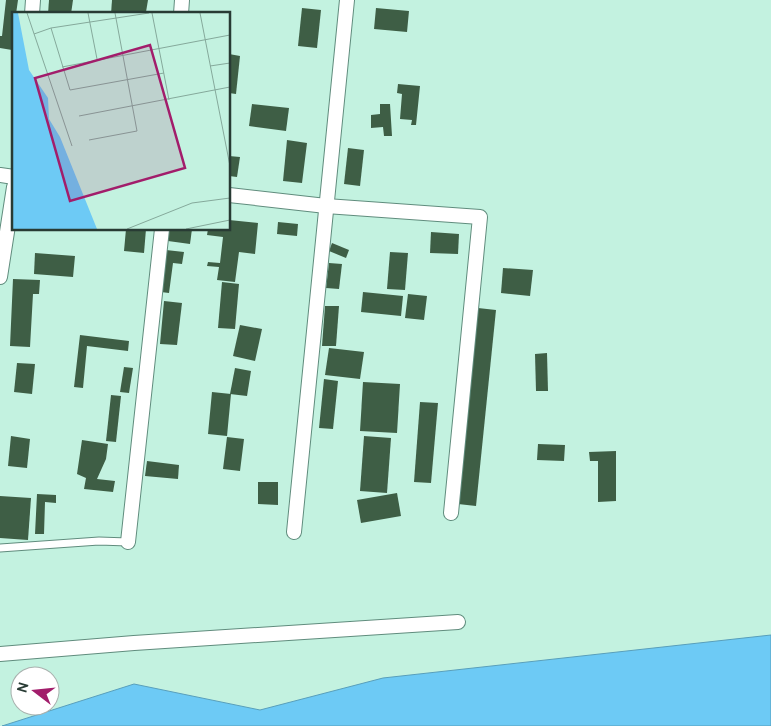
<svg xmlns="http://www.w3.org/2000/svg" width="771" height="726" font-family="Cabin,sans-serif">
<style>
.water{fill:#6dcaf5;stroke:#589fbb}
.building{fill:#3e5e45}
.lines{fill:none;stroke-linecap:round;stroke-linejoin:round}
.lane-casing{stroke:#608c7d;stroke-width:9}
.street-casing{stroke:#608c7d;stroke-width:16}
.lane{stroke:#fff;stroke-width:7}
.street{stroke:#fff;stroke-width:14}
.inset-road{fill:none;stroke:#85a99b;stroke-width:1}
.view{fill:#a21d6b;fill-opacity:0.15;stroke:#a21d6b;stroke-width:2.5}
.inset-edge{fill:none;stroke:#283b34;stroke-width:2.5}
</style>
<rect width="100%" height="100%" fill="#c3f2e0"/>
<path class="water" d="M771,635V726H2L134,684L260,710L383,678Z"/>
<g class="building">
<path d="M6,0H18L16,14H14L12,50L0,48V36H2Z"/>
<path d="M49,0H73L71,14H48Z"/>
<path d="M112,0H148L146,12L111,14Z"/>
<path d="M302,8L321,10L317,48L298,46Z"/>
<path d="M376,8L409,11L407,32L374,29Z"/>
<path d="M229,54L240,56L236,94L229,93Z"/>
<path d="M398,84L420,86L416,125H411L412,120L400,119L402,94L397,93Z"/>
<path d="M252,104L289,108L286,131L249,126Z"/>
<path d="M380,104H390L392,136H384L383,127L371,128V115L380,114Z"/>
<path d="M287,140L307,143L302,183L283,181Z"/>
<path d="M348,148L364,150L360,186L344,184Z"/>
<path d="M229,156L240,157L237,177L229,176Z"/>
<path d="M229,220L258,223L255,254L239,252L235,282L217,280L219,267L207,266L208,262L220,263L223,237L207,235L208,229H229Z"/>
<path d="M278,222L298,224L297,236L277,234Z"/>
<path d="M126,229H146L144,253L124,251Z"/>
<path d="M169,229H192L190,244L168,241Z"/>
<path d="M431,232L459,234L458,254L430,253Z"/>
<path d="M332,243L349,250L346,258L329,251Z"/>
<path d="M166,250L184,252L182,264L173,263L169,293L161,292Z"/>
<path d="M390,252L408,253L405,290L387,289Z"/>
<path d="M35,253L75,256L73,277L34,274Z"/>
<path d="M329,263L342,264L339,289L326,288Z"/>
<path d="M503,268L533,270L530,296L501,293Z"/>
<path d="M13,279L40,280L39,294H33L30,347L10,346Z"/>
<path d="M222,282L239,284L235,329L218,328Z"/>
<path d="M363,292L403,296L401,316L361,312Z"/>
<path d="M408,294L427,296L424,320L405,318Z"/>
<path d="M164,301L182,303L177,345L160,344Z"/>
<path d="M325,306H339L336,346H322Z"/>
<path d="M478,308L496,310L476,506L458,504Z"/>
<path d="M240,325L262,329L255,361L233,356Z"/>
<path d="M80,335L129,341L128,351L87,346L83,388L74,387Z"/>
<path d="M329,348L364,352L360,379L325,375Z"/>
<path d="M547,353L548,391H536L535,354Z"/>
<path d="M17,363L35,364L32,394L14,392Z"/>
<path d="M124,367L133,368L129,393L120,392Z"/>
<path d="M235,368L251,371L247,396L230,394Z"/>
<path d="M324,379L338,381L333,429L319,428Z"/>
<path d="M363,382L400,384L397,433L360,431Z"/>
<path d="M212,392L231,394L227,436L208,434Z"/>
<path d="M111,395L121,396L116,442L106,441Z"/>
<path d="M420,402L438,403L431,483L414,482Z"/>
<path d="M11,436L30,439L27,468L8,466Z"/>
<path d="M364,436L391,438L387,493L360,491Z"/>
<path d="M227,437L244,439L240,471L223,469Z"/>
<path d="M82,440L108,444L106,459L97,479L115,481L113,492L84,489L86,478L77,474Z"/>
<path d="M538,444L565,445L564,461L537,460Z"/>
<path d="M616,451V501L598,502V461H590L589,452Z"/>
<path d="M147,461L179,465L178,479L145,476Z"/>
<path d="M258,482H278V505L258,504Z"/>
<path d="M397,493L401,516L361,523L357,500Z"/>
<path d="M37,494L56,495V503L45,502L44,534H35Z"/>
<path d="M0,496L31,498L28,540L0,538Z"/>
</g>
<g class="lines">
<defs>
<path id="lane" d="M0,548L99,541L128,542"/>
<g id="street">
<path d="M32,14L33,0"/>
<path d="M181,14L182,0"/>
<path d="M0,175L14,177"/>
<path d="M229,195L326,206L480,217L451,513"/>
<path d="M0,277L14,187"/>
<path d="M294,532L347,0"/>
<path d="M128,542L162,229"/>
<path d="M0,654L134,643L458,622"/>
</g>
</defs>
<use href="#lane" class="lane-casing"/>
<use href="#street" class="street-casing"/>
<use href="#lane" class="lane"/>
<use href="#street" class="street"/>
</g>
<g transform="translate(12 12)">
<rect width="218" height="218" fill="#c3f2e0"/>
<path d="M0,1H6L17,58L36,86L37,107L48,125L85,217H0Z" fill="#6dcaf5"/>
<path class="inset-road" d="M15,1L60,134M76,1L85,47M140,1L157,88M188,1L218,154M39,16L58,78L152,61M22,22L39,16L137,1M198,54L218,51M50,55L218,23M67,104L218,75M77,128L125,119L103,1M115,217L180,191L218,186M174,217L218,208"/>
<path class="view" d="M138,33L173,156L58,189L23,66Z"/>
<rect width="218" height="218" class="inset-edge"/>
</g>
<g transform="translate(35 691) rotate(286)"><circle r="24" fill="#ffffff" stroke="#a9b1ae"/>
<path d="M0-4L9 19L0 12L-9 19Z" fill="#a21d6b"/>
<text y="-8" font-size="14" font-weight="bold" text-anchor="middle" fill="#283b34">N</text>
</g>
</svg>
